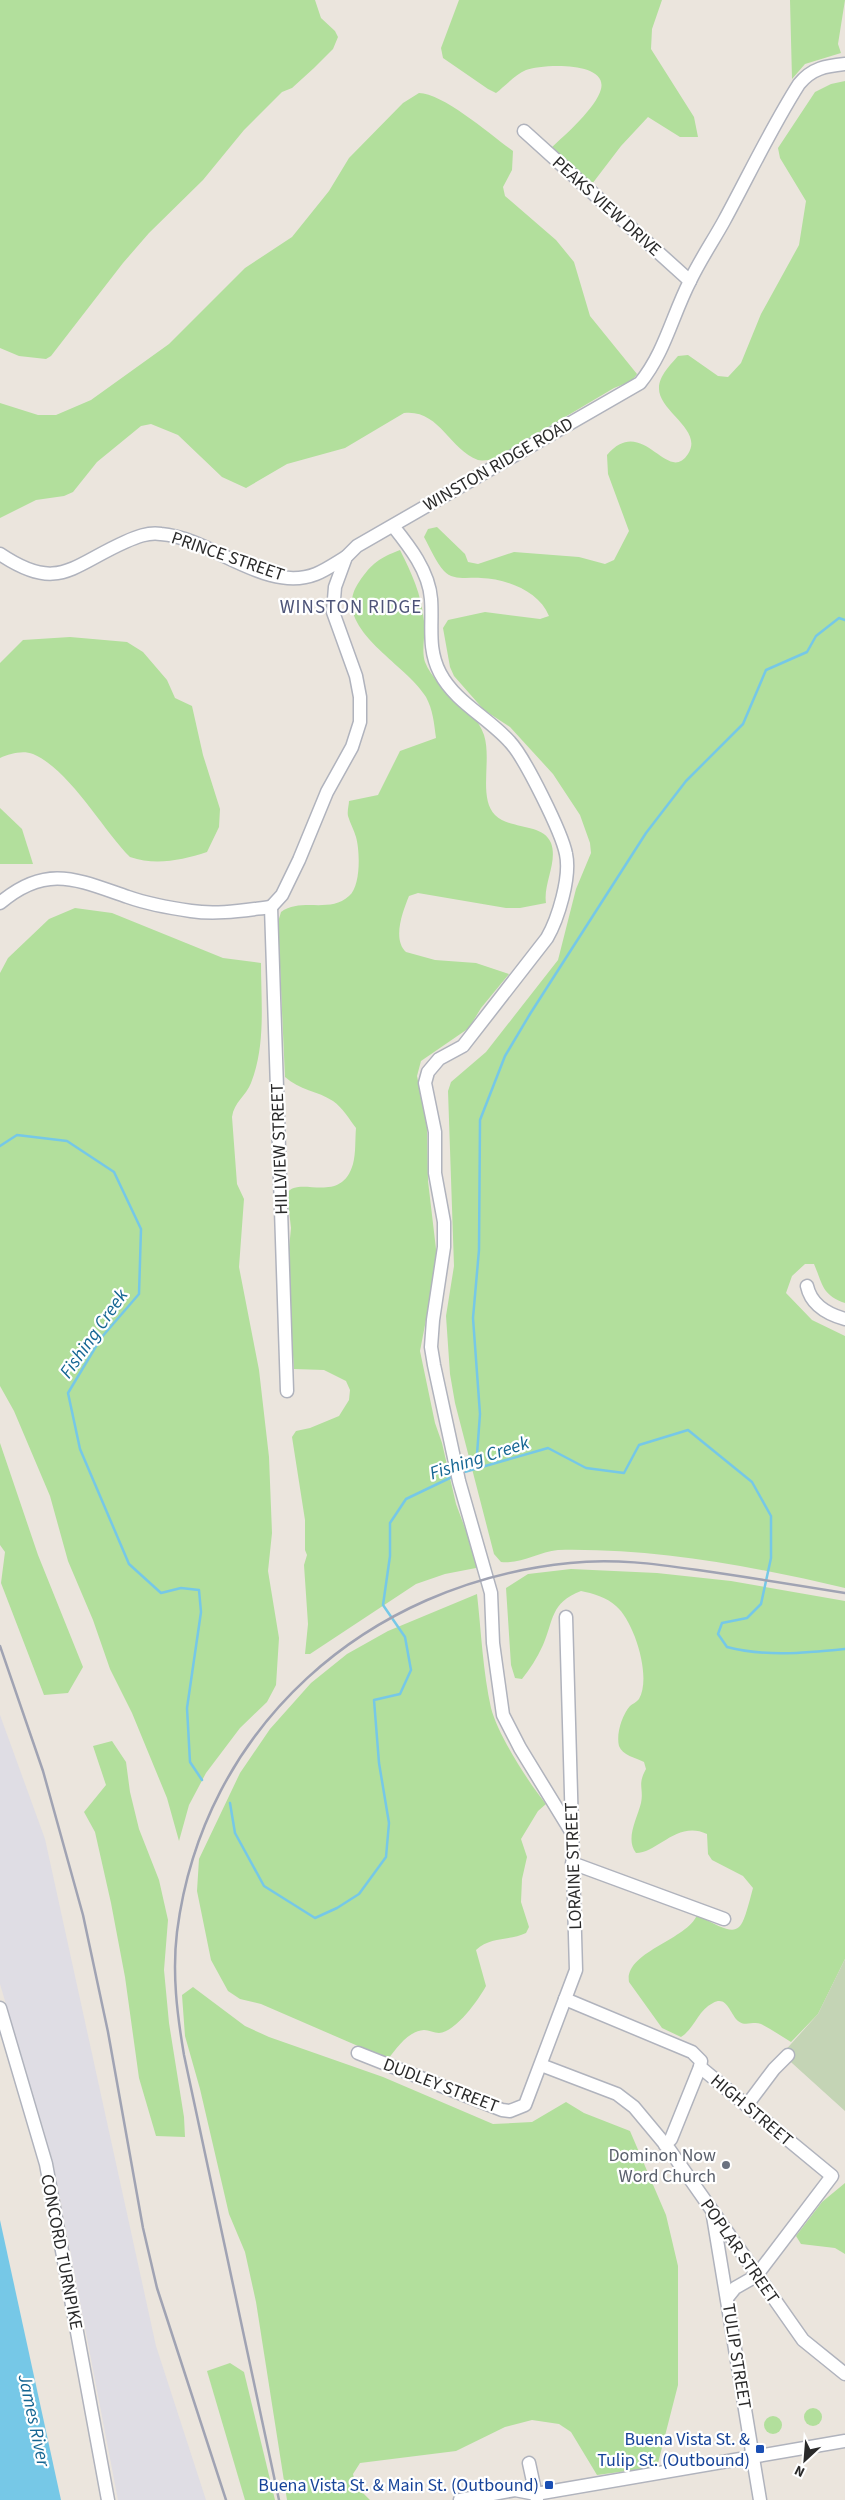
<svg xmlns="http://www.w3.org/2000/svg" width="845" height="2500" font-family="'Source Sans 3',sans-serif">
<style>
.industrial{fill:#dfdde4}
.green{fill:#b2df9c}
.cemetery{fill:#c4d4b5}
.water{fill:#76c8e7}
.lines{fill:none;stroke-linecap:round;stroke-linejoin:round}
.stream{stroke:#76c8e7;stroke-width:2.5}
.minor-casing{stroke:#b0b3bd;stroke-width:15}
.minor{stroke:#fff;stroke-width:12}
.rail{stroke:#a0a3b3;stroke-width:2.5}
.worship-dot{fill:#6b7280;stroke:#fff;stroke-width:2}
.transit-dot{fill:#1a4fb4;stroke:#fff;stroke-width:2}
.labels{text-anchor:middle;stroke-width:4.5;stroke-linejoin:round;paint-order:stroke}
.street-label{font-size:18px;fill:#2a2a2a;stroke:#fff}
.worship-label{font-size:18px;fill:#5b616d;stroke:#fff;text-anchor:end}
.transit-label{font-size:18px;fill:#164399;stroke:#fff;text-anchor:end}
.neighbourhood-label{font-size:19px;letter-spacing:1px;fill:#4d5478;stroke:#fff}
.water-label{font-size:19px;font-style:italic;fill:#156693;stroke:#fff}
</style>
<rect width="100%" height="100%" fill="#ebe5dd"/>
<path class="industrial" d="M0,1715L45,1839L156,2346L206,2500H118L54,2166L0,1984Z"/>
<g class="green">
<path d="M0,0H315L321,18L335,31L338,37L333,49L314,68L292,88L282,92L244,130L203,180L149,233L123,263L51,356L46,359L19,356L0,348Z"/>
<path d="M459,0H662L652,29L651,49L694,117L698,137H680L648,117L621,146L592,184L551,148C565,135 596,108 601,89C608,61 542,64 526,70C516,74 505,86 496,93L488,89L443,58L441,48Z"/>
<path d="M790,0H845L838,44L841,53L805,64L792,79Z"/>
<path d="M845,81V1303C822,1295 823,1285 814,1264H805L792,1276L786,1293L812,1320L845,1336V1588C752,1566 654,1548 558,1550C538,1552 522,1564 501,1562L494,1554L455,1403L450,1374L446,1316L454,1266L448,1091L451,1082L486,1052L558,960L576,889L591,853L590,843L580,815L553,774L510,727L484,710L454,676L450,667L443,628L448,620L485,612L540,619L549,616C539,591 507,579 481,578C469,577 453,581 444,571C436,562 430,548 424,537L428,529L437,527L465,554L468,562L478,564L514,552L579,557L605,564L614,560L629,531L608,474L607,455C643,413 667,486 688,454C704,430 658,411 659,388C659,376 671,364 678,356L688,355L718,376L728,377L741,363L761,314L799,245L806,201L780,158L778,148L815,92L831,84Z"/>
<path d="M419,93C443,93 492,136 513,151L512,170L503,187L505,196L556,240L574,262L590,316L637,374L632,381L614,388L494,459C489,460 482,461 478,460C449,449 439,409 404,413L345,448L287,464L246,488L222,477L178,435L151,424L141,426L97,462L73,492L64,496L36,500L0,518V403L38,415H56L91,400L169,344L245,268L292,237L329,191L349,158L403,103Z"/>
<path d="M400,550C412,574 421,593 424,621C426,633 421,650 425,662C437,692 474,705 484,735C492,760 478,798 495,815C510,830 543,823 551,843C558,862 543,884 546,903L520,908H506L418,893L409,896C403,911 392,939 406,952L435,960L476,963L509,974L481,1008L469,1028L421,1061L417,1076L427,1122L428,1181L436,1249V1268L420,1351L435,1423L442,1443L456,1504L478,1563L476,1568L445,1574L416,1584L310,1654H305L308,1624L304,1565L307,1555L305,1550V1520L292,1437L296,1431L310,1428L339,1416L349,1400L350,1390L346,1381L324,1370L294,1369L287,1269L291,1228L287,1193C299,1175 341,1206 353,1164C356,1153 355,1139 356,1128C349,1119 343,1108 333,1101C318,1091 299,1090 285,1077L278,922L281,912C302,897 329,914 349,896C361,886 360,851 356,837C354,830 350,823 348,816C347,811 349,805 349,801L378,795L400,751L436,738C434,723 433,710 426,697C406,663 328,627 359,582C372,563 379,558 400,550Z"/>
<path d="M70,637L127,642L143,652L167,680L175,698L192,706L203,755L220,809L219,827L207,852C182,860 156,866 130,857C102,829 70,770 33,754C22,750 10,754 0,758V663L23,640Z"/>
<path d="M0,808L22,829L33,864H0Z"/>
<path d="M75,908L112,913L223,958L261,963C261,1002 266,1045 251,1083C246,1096 234,1102 232,1117L237,1184L244,1199L239,1267L259,1370L269,1457L272,1533L268,1571L279,1638L276,1685L267,1702L240,1728L206,1773L189,1805L179,1841L167,1798L132,1713L110,1669L93,1620L68,1561L50,1496L14,1411L0,1386V973L8,958L49,919Z"/>
<path d="M0,1443L38,1555L83,1667L68,1693L44,1695L1,1583L5,1552L0,1545Z"/>
<path d="M571,1569L657,1573L731,1581L845,1601V1959L818,2014L791,2042C781,2036 771,2029 761,2024C753,2021 745,2027 738,2021C730,2014 727,1995 713,2003C698,2010 695,2028 681,2037L662,2028L629,1982C624,1952 687,1940 697,1915C742,1939 740,1936 753,1888L743,1876L712,1860L708,1854L707,1834C677,1820 658,1853 636,1853C625,1839 637,1819 641,1803C644,1788 637,1785 646,1769L644,1762C636,1758 622,1755 619,1746C616,1734 622,1715 630,1706C632,1704 637,1702 639,1699C652,1677 634,1621 616,1606C608,1598 592,1593 581,1591C550,1603 554,1620 543,1645C537,1658 530,1669 522,1679L515,1678L511,1665L506,1588L528,1574Z"/>
<path d="M477,1594C481,1630 483,1673 491,1708C498,1735 528,1782 546,1804L538,1811L521,1839L527,1857L522,1879L521,1902L529,1927L526,1933C510,1941 491,1936 476,1950L486,1986C479,1999 456,2032 439,2033C434,2033 429,2030 424,2030C408,2031 397,2048 388,2059L261,2004L240,1999L228,1991L211,1960L197,1891L199,1859L240,1773L270,1729L311,1683L347,1654L388,1631Z"/>
<path d="M112,1741L126,1762L130,1792L139,1829L159,1880L168,1920L164,1970L169,2023L184,2117L185,2137L156,2136L139,2078L125,1977L111,1903L95,1832L84,1812L106,1785L93,1746Z"/>
<path d="M193,1987L245,2026L269,2037L383,2077L493,2124L532,2122L566,2102L584,2113L630,2131L666,2215L678,2266V2385L657,2467L597,2475L571,2432L559,2424L532,2420L505,2427L456,2451L360,2463L353,2474L356,2486L370,2500H287L256,2302L245,2252L229,2214L200,2089L185,2036L182,1995Z"/>
<path d="M845,2183V2254L835,2248L801,2244L796,2236L822,2202Z"/>
<path d="M230,2363L244,2372L275,2500H245L207,2371Z"/>
<circle cx="813" cy="2417" r="9"/>
<circle cx="773" cy="2425" r="9"/>
</g>
<path class="cemetery" d="M845,1959V2111L782,2054L818,2014Z"/>
<path class="water" d="M0,2220L61,2500H0Z"/>
<g class="lines">
<g class="stream">
<path d="M0,1146L17,1135L67,1141L114,1172L141,1229L139,1294L101,1338L68,1393L80,1449L129,1564L161,1593L181,1588L199,1590L201,1612L187,1708L190,1762L202,1780"/>
<path d="M476,1468L480,1414L473,1318L479,1250L480,1120L505,1056L530,1014L646,833L686,781L743,724L766,670L807,652L816,636L839,618L845,620"/>
<path d="M461,1473L548,1448L586,1468L624,1473L639,1445L688,1430L752,1482L771,1516V1558L761,1604L747,1618L722,1623L718,1634L727,1647C765,1657 805,1653 845,1649"/>
<path d="M230,1803L235,1833L264,1886L315,1918L337,1908L359,1894L386,1857L389,1823L379,1763L374,1700L400,1694L411,1670L405,1637L383,1605L390,1556V1523L406,1499L454,1476"/>
</g>
<defs>
<g id="minor">
<path d="M524,131L690,281"/>
<path d="M393,526C409,546 429,571 431,599C433,625 427,648 440,673C455,702 489,718 510,742C525,758 562,833 566,854C571,877 558,919 547,938L463,1046L439,1059L428,1072L425,1083L435,1132V1173L444,1222V1247L433,1320L431,1347L434,1365L459,1481L491,1593L493,1643L503,1715L520,1748L572,1833"/>
<path d="M0,554C58,593 71,566 125,542C136,537 148,532 161,534C212,538 266,594 316,574C326,570 336,563 346,557"/>
<path d="M0,903C47,863 78,880 128,897C148,904 170,908 191,911C218,915 245,910 271,907"/>
<path d="M271,907L282,895L299,860L327,792L352,747L360,722V697L356,676L333,612L335,587L346,557L357,546L640,383C665,352 672,316 690,281C700,260 713,241 724,221C749,175 771,128 799,84C812,68 826,66 845,64"/>
<path d="M271,907L287,1391"/>
<path d="M807,1286C811,1305 827,1314 845,1319"/>
<path d="M572,1863L724,1919"/>
<path d="M565,1999L692,2052L701,2061L700,2067L832,2176L756,2276L735,2288L727,2298"/>
<path d="M0,2008L46,2164L108,2500"/>
<path d="M358,2053L502,2110L510,2111L525,2105L576,1970L566,1617"/>
<path d="M541,2065L617,2094L634,2107L669,2149L803,2340L845,2374"/>
<path d="M747,2105L774,2069L788,2055"/>
<path d="M665,2145L671,2139L700,2067"/>
<path d="M713,2216L760,2500"/>
<path d="M529,2463L537,2500"/>
<path d="M460,2500L515,2490L536,2494L845,2441"/>
</g>
</defs>
<use href="#minor" class="minor-casing"/>
<use href="#minor" class="minor"/>
<g class="rail">
<path d="M0,1646L43,1771L83,1915L108,2032L143,2228L157,2288L226,2500"/>
<path d="M279,2500L184,2055C177,2014 172,1973 177,1932C203,1727 367,1583 570,1563C613,1558 656,1564 698,1570C747,1577 796,1585 845,1593"/>
</g>
</g>
<circle class="worship-dot" cx="726" cy="2165" r="5"/>
<g class="transit-dot">
<rect x="755" y="2444" width="10" height="10" rx="2.5"/>
<rect x="544" y="2480" width="10" height="10" rx="2.5"/>
</g>
<g class="labels">
<g class="street-label">
<text transform="translate(607 206) rotate(42)" y="6">PEAKS VIEW DRIVE</text>
<text transform="translate(498 464) rotate(-30)" y="6">WINSTON RIDGE ROAD</text>
<text transform="translate(228 556) rotate(19)" y="6">PRINCE STREET</text>
<text transform="translate(279 1149) rotate(-92)" y="6">HILLVIEW STREET</text>
<text transform="translate(573 1866) rotate(-92)" y="6">LORAINE STREET</text>
<text transform="translate(441 2085) rotate(21)" y="6">DUDLEY STREET</text>
<text transform="translate(752 2110) rotate(40)" y="6">HIGH STREET</text>
<text transform="translate(740 2251) rotate(55)" y="6">POPLAR STREET</text>
<text transform="translate(62 2252) rotate(79)" y="6">CONCORD TURNPIKE</text>
<text transform="translate(737 2356) rotate(81)" y="6">TULIP STREET</text>
</g>
<g class="worship-label">
<text x="716" y="2161">Dominon Now<tspan x="716" dy="21">Word Church</tspan></text>
</g>
<g class="transit-label">
<text x="750" y="2445">Buena Vista St. &amp;<tspan x="750" dy="21">Tulip St. (Outbound)</tspan></text>
<text x="539" y="2491">Buena Vista St. &amp; Main St. (Outbound)</text>
</g>
<g class="neighbourhood-label">
<text x="351" y="613">WINSTON RIDGE</text>
</g>
<g class="water-label">
<text transform="translate(93 1333) rotate(-55)" y="7">Fishing Creek</text>
<text transform="translate(479 1457) rotate(-18)" y="7">Fishing Creek</text>
<text transform="translate(35 2420) rotate(78)" y="7">James River</text>
</g>
</g>
<g transform="translate(805 2460) rotate(206)" stroke="#ffffff" stroke-width="4" paint-order="stroke">
<path d="M0-4L9 19L0 12L-9 19Z" fill="#2a2a2a"/>
<text y="-8" font-size="14" font-weight="bold" text-anchor="middle" fill="#2a2a2a">N</text>
</g>
</svg>
